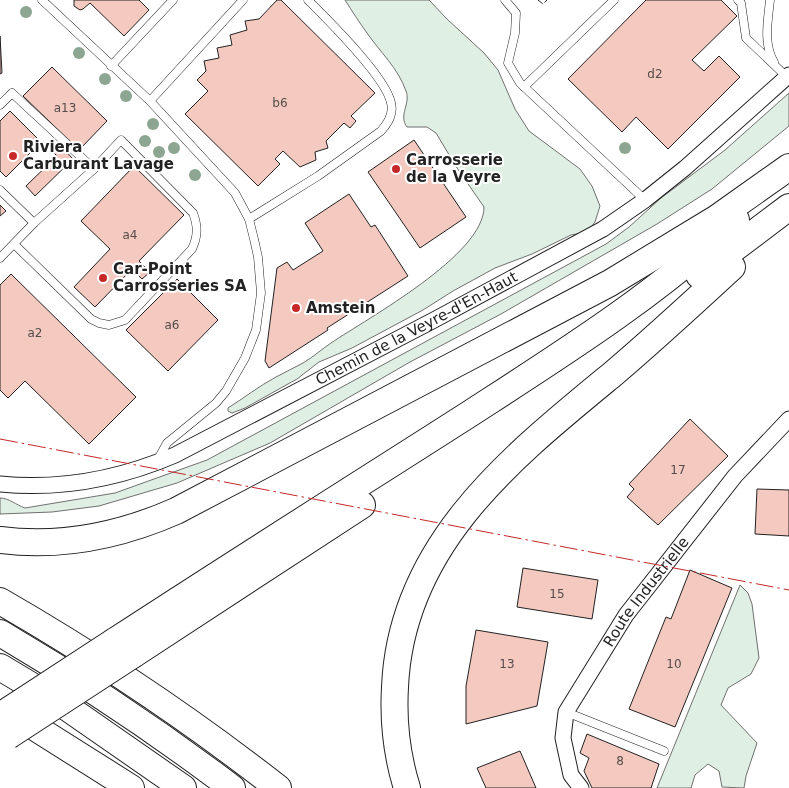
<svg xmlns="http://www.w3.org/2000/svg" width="789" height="788" font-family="'DejaVu Sans',sans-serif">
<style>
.green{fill:#e0efe3;stroke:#6f6f6f}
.building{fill:#f3c9c0;stroke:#222}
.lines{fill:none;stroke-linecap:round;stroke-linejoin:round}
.lane-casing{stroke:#222;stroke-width:9}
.street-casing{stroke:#222;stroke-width:17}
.highway-casing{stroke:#222;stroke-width:28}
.lane{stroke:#fff;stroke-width:8}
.street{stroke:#fff;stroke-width:15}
.highway{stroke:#fff;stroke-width:26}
.highway-bridge-casing{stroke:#222;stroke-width:28;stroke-linecap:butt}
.highway-bridge{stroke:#fff;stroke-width:26}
.fence{stroke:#222;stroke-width:1;stroke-dasharray:6 2.5;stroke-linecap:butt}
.power{stroke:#c62828;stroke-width:1;stroke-dasharray:18 4 2.5 4;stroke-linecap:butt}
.tree{fill:#8da692}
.poi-dot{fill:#c62828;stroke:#fff;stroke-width:2}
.labels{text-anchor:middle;stroke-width:4;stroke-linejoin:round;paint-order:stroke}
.number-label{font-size:12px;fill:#564c4a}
.poi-label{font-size:15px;font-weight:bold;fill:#222;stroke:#fff;text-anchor:start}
.street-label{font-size:15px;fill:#222;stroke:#fff}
</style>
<rect width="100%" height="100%" fill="#fff"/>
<g class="green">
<path d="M345,0H429L447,19L484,53L498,70L515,109L529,131L580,169L592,186L600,206L595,222L587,232L571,235L532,254L495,268L453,291L423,310L352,348L319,362L297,379L245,408L232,413L228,411V408C244,398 259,386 276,377C285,372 294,368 303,363C313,357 322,349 331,343C368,318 484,255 484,207L457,168L436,133L427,127H407C398,115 411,104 406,91C398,68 380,52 367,33C359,22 352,11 345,0Z"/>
<path d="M789,93V126L712,189L657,224L501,314L410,362L270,443L177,483L99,506L52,512L0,514V498C9,498 16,505 25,508L115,493L207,460L606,244L629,227L661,198L725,150Z"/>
<path d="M740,585L748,593L752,604L759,658L751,674L728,688L721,705L757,743L746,776L744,788L722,787L719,771L708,764L695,775L691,788H657Z"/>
</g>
<g class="building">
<path d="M74,0H139L149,10L124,36L90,3L83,9L80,10L74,6Z"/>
<path d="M277,0H281L375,93L351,116L356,121L350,128L344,123L326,141L328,148L315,152L316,160L300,167L283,151L275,159L280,164L258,186L185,114L208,91L197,80L206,71L204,61L219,58L217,48L232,45L230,35L247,30L245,21L259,19Z"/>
<path d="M646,0H721L737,16L692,60L704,71L719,56L740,77L668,149L636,117L622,132L568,79Z"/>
<path d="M0,36L2,73L0,74Z"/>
<path d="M52,67L107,121L79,150L23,96Z"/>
<path d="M10,111L41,142L6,177L0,171V121Z"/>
<path d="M414,140L466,217L420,248L368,172Z"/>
<path d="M57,142L73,159L35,196L26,186L57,156L50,149Z"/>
<path d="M134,166L184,215L139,261L150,272L142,279L132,269L95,307L74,287L110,249L81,221Z"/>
<path d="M349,194L371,227L375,225L408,276L327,328L328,330L269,368L265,361L277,268L287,262L293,270L323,251L305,223Z"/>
<path d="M0,205L6,211L0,216Z"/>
<path d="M11,274L136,397L89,444L25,381L8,398L0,390V285Z"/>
<path d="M177,279L218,320L168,371L126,330Z"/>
<path d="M690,419L728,456L658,525L627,497L634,489L629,484Z"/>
<path d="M757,489L789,490V536L755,534Z"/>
<path d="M523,568L598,580L592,619L517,607Z"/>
<path d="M690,570L732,588L675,727L629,709L666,617L671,619Z"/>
<path d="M476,630L548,642L537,706L466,724V686Z"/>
<path d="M587,734L659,764L651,788H592L584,771L589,758L580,753Z"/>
<path d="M520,751L536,788H486L477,768Z"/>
</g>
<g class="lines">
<defs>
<g id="lane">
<path d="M42,0L150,101L235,193L249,219L254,239L258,257L261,293L256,330L245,358L226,391L216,403L167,443L157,461"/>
<path d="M505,0L516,13L515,33L508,63L520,83L645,200"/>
<path d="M738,0L741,3L746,38L787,77"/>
<path d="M770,0C768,20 763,44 774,62"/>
<path d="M111,66L173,0"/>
<path d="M524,87L614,0"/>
<path d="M150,101L243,0"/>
<path d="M0,105L12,93L94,169"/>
<path d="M0,190L34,223"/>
<path d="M249,219L318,176L381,131C388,123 394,114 391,103C386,77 328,20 308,0"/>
<path d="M0,258L34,223L94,169L121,140L193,213C198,226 198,236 192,249L125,320L109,325L99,323L91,319L14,244"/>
<path d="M566,712L664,751"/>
</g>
<g id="street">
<path id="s1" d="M0,484C62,490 119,479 175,455L434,320L603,229L645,200L685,168L789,75"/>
<path id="s2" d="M581,788L571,775L563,738L566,712L626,615L735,476L789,419"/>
</g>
<g id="highway">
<path d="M699,275L789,207"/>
<path d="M0,540C62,548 119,536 176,511L610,283L717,218L789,167"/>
<path d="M0,601C97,657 190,719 278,788"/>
<path d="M0,633C80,680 158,732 232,788"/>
<path d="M115,641C233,564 352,489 471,413C562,354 656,295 736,220"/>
<path d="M134,654L362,505"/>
<path d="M0,667L65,706L183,788"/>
<path d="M9,711L131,788"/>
<path d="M407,788C397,756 393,721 395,687C401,544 512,457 614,373C654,339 693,303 732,267"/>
</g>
</defs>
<use href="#lane" class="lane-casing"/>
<use href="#street" class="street-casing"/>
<use href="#highway" class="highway-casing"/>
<use href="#lane" class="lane"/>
<use href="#street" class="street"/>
<use href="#highway" class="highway"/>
<defs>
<g id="highway-bridge">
<path d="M0,716L115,641"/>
<path d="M8,736L134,654"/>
</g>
</defs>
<use href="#highway-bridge" class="highway-bridge-casing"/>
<use href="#highway-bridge" class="highway-bridge"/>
<path class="fence" d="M538,0L543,4L547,0"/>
<path class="power" d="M0,439L789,590"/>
</g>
<g class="tree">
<circle cx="26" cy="12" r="6"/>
<circle cx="79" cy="53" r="6"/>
<circle cx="105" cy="79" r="6"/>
<circle cx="126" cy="96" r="6"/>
<circle cx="153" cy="124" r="6"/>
<circle cx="145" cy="141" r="6"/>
<circle cx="174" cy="148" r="6"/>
<circle cx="625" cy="148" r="6"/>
<circle cx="159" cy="152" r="6"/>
<circle cx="195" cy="175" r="6"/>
</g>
<g class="poi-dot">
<circle cx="13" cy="156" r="5"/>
<circle cx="396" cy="169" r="5"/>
<circle cx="103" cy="278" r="5"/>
<circle cx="296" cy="308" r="5"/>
</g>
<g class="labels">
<g class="number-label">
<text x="655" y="78">d2</text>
<text x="280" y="107">b6</text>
<text x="65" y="112">a13</text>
<text x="130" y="239">a4</text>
<text x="172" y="329">a6</text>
<text x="35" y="337">a2</text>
<text x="678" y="474">17</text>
<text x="557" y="598">15</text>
<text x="507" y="668">13</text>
<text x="674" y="668">10</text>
<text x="620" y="765">8</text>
</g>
<g class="poi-label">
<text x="23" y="152">Riviera<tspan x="23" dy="17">Carburant Lavage</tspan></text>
<text x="406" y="165">Carrosserie<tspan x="406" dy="17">de la Veyre</tspan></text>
<text x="113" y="274">Car-Point<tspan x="113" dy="17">Carrosseries SA</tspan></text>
<text x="306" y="313">Amstein</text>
</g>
<g class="street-label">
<text dy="5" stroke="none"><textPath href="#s1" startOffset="452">Chemin de la Veyre-d'En-Haut</textPath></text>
<text dy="5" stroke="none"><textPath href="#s2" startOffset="225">Route Industrielle</textPath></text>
</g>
</g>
</svg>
